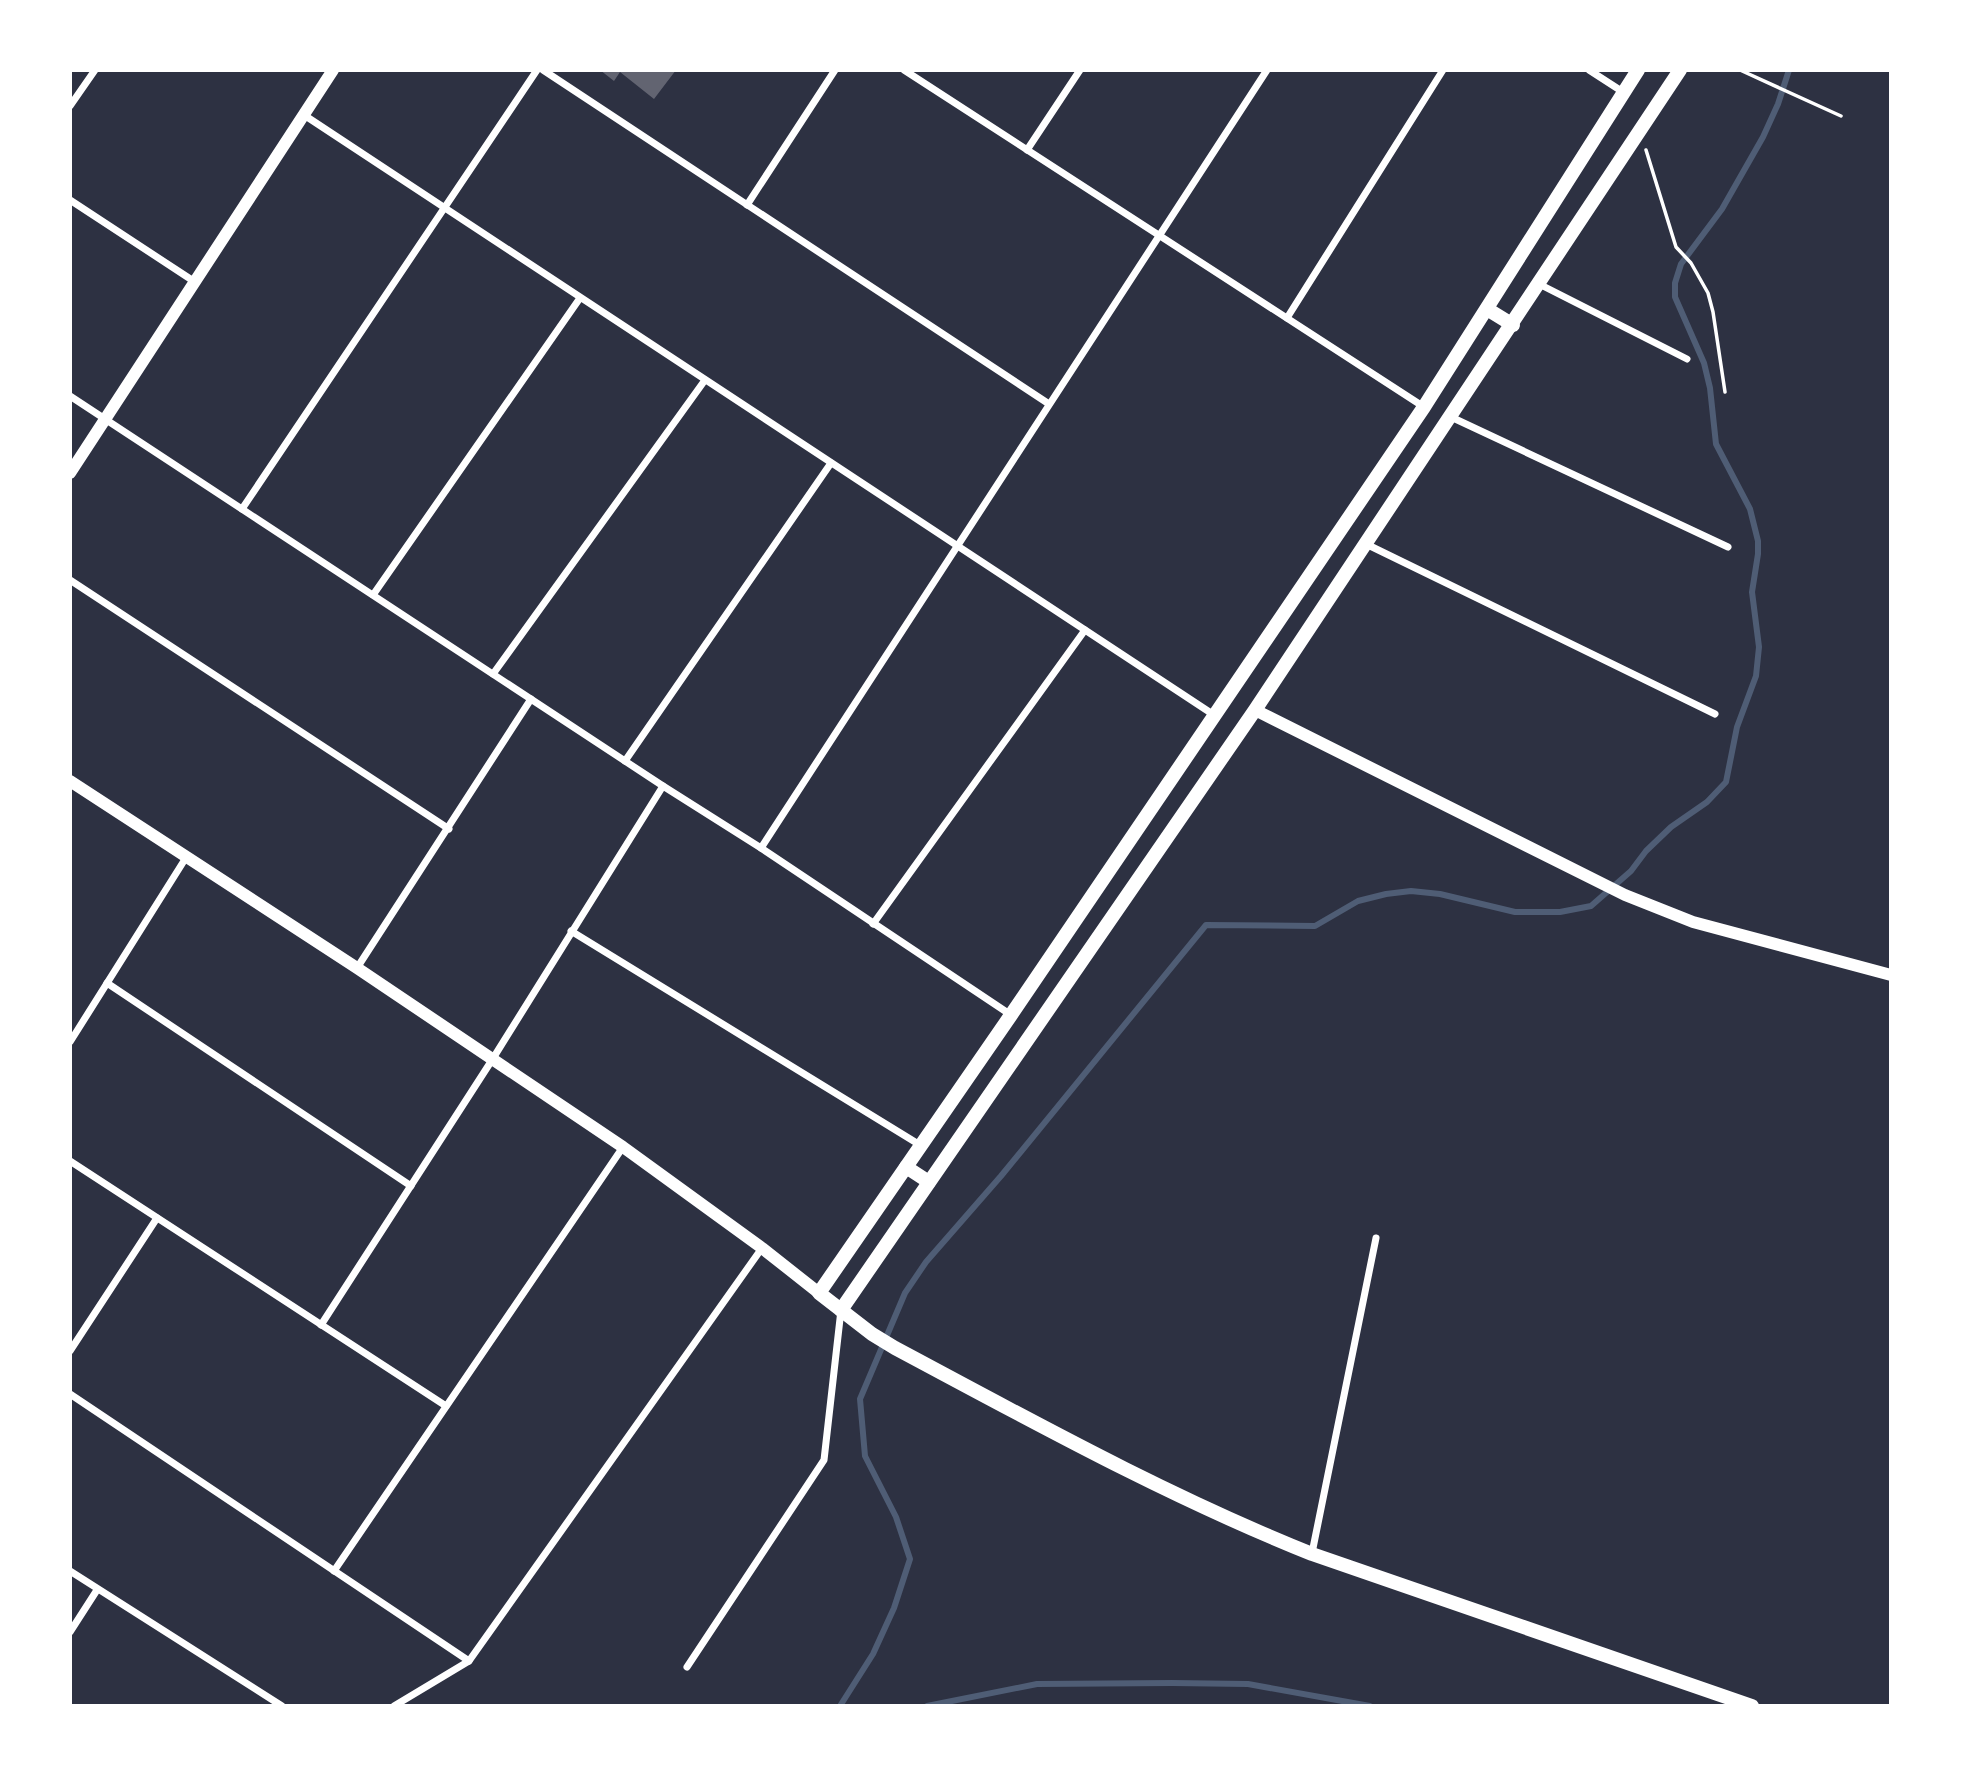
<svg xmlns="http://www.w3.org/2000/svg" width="1961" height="1776" font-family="Barlow,sans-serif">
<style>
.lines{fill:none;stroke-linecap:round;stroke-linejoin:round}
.stream{stroke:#4f5d75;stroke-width:6}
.building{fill:#626471}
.path{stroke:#fff;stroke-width:3.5}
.minor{stroke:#fff;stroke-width:7}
.tertiary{stroke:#fff;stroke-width:12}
.secondary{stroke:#fff;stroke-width:14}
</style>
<rect width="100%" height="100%" fill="#2d3142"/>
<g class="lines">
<g class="stream">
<path d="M840,1706L873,1654L894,1608L910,1559L896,1517L865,1456L860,1399L905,1293L926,1262L1001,1176L1206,925L1315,926L1358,901L1386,894L1411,891L1440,894L1515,912H1560L1591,906L1631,871L1646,851L1671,827L1707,802L1726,782L1737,727L1756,676L1759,647L1752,592L1758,554V541L1750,509L1716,444L1710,388L1704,363L1675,297V283L1681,264L1722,209L1763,137L1778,104L1789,70"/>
<path d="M927,1706L1037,1684L1172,1683L1248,1684L1370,1706"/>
</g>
</g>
<path class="building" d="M600,70H676L654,99L620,72L614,81Z"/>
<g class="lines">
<g class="path">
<path d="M1740,70L1841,116"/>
<path d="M1646,150L1676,247L1691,263L1708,293L1713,312L1725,392"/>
</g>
<g class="minor">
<path d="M543,70L1049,404"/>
<path d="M904,70L1424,407"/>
<path d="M1589,70L1623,92"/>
<path d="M70,106L95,70"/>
<path d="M304,115L1214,715"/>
<path d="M1027,150L1080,70"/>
<path d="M70,200L195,282"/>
<path d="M747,205L835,70"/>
<path d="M1539,284L1687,359"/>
<path d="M1287,318L1443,70"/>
<path d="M70,396L663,786L761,848L1011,1015"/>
<path d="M1451,417L1728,547"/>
<path d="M242,509L537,70"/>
<path d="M1366,544L1715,714"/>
<path d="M70,580L449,829"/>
<path d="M373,595L580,298"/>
<path d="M493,674L705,380"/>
<path d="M625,761L831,463"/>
<path d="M761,848L1267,70"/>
<path d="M873,924L1085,630"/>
<path d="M571,931L920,1145"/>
<path d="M357,968L531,699"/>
<path d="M107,983L411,1186"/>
<path d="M70,1042L187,856"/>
<path d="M70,1161L446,1406"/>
<path d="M321,1325L492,1060L663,786"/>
<path d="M70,1351L157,1218"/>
<path d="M70,1394L469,1661"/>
<path d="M1312,1553L1376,1238"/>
<path d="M70,1571L282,1706"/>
<path d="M334,1571L623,1147"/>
<path d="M70,1632L97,1590"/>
<path d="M687,1667L824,1460L841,1310"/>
<path d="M394,1706L469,1661L762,1248"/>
</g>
<g class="tertiary">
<path d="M70,473L333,70"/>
<path d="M1255,710L1625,895L1693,922L1891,975"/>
<path d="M70,781L357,968L623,1147L762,1248L819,1293"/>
</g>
<g class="secondary">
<path d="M1638,70L1424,407L1011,1015L819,1293L872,1334L895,1348C1032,1421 1167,1496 1312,1554L1752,1706"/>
<path d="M1487,309L1513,325"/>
<path d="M906,1167L929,1182"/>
<path d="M841,1310L1255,710L1680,70"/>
</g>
</g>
<rect width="1961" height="1776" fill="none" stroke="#ffffff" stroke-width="144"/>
</svg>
